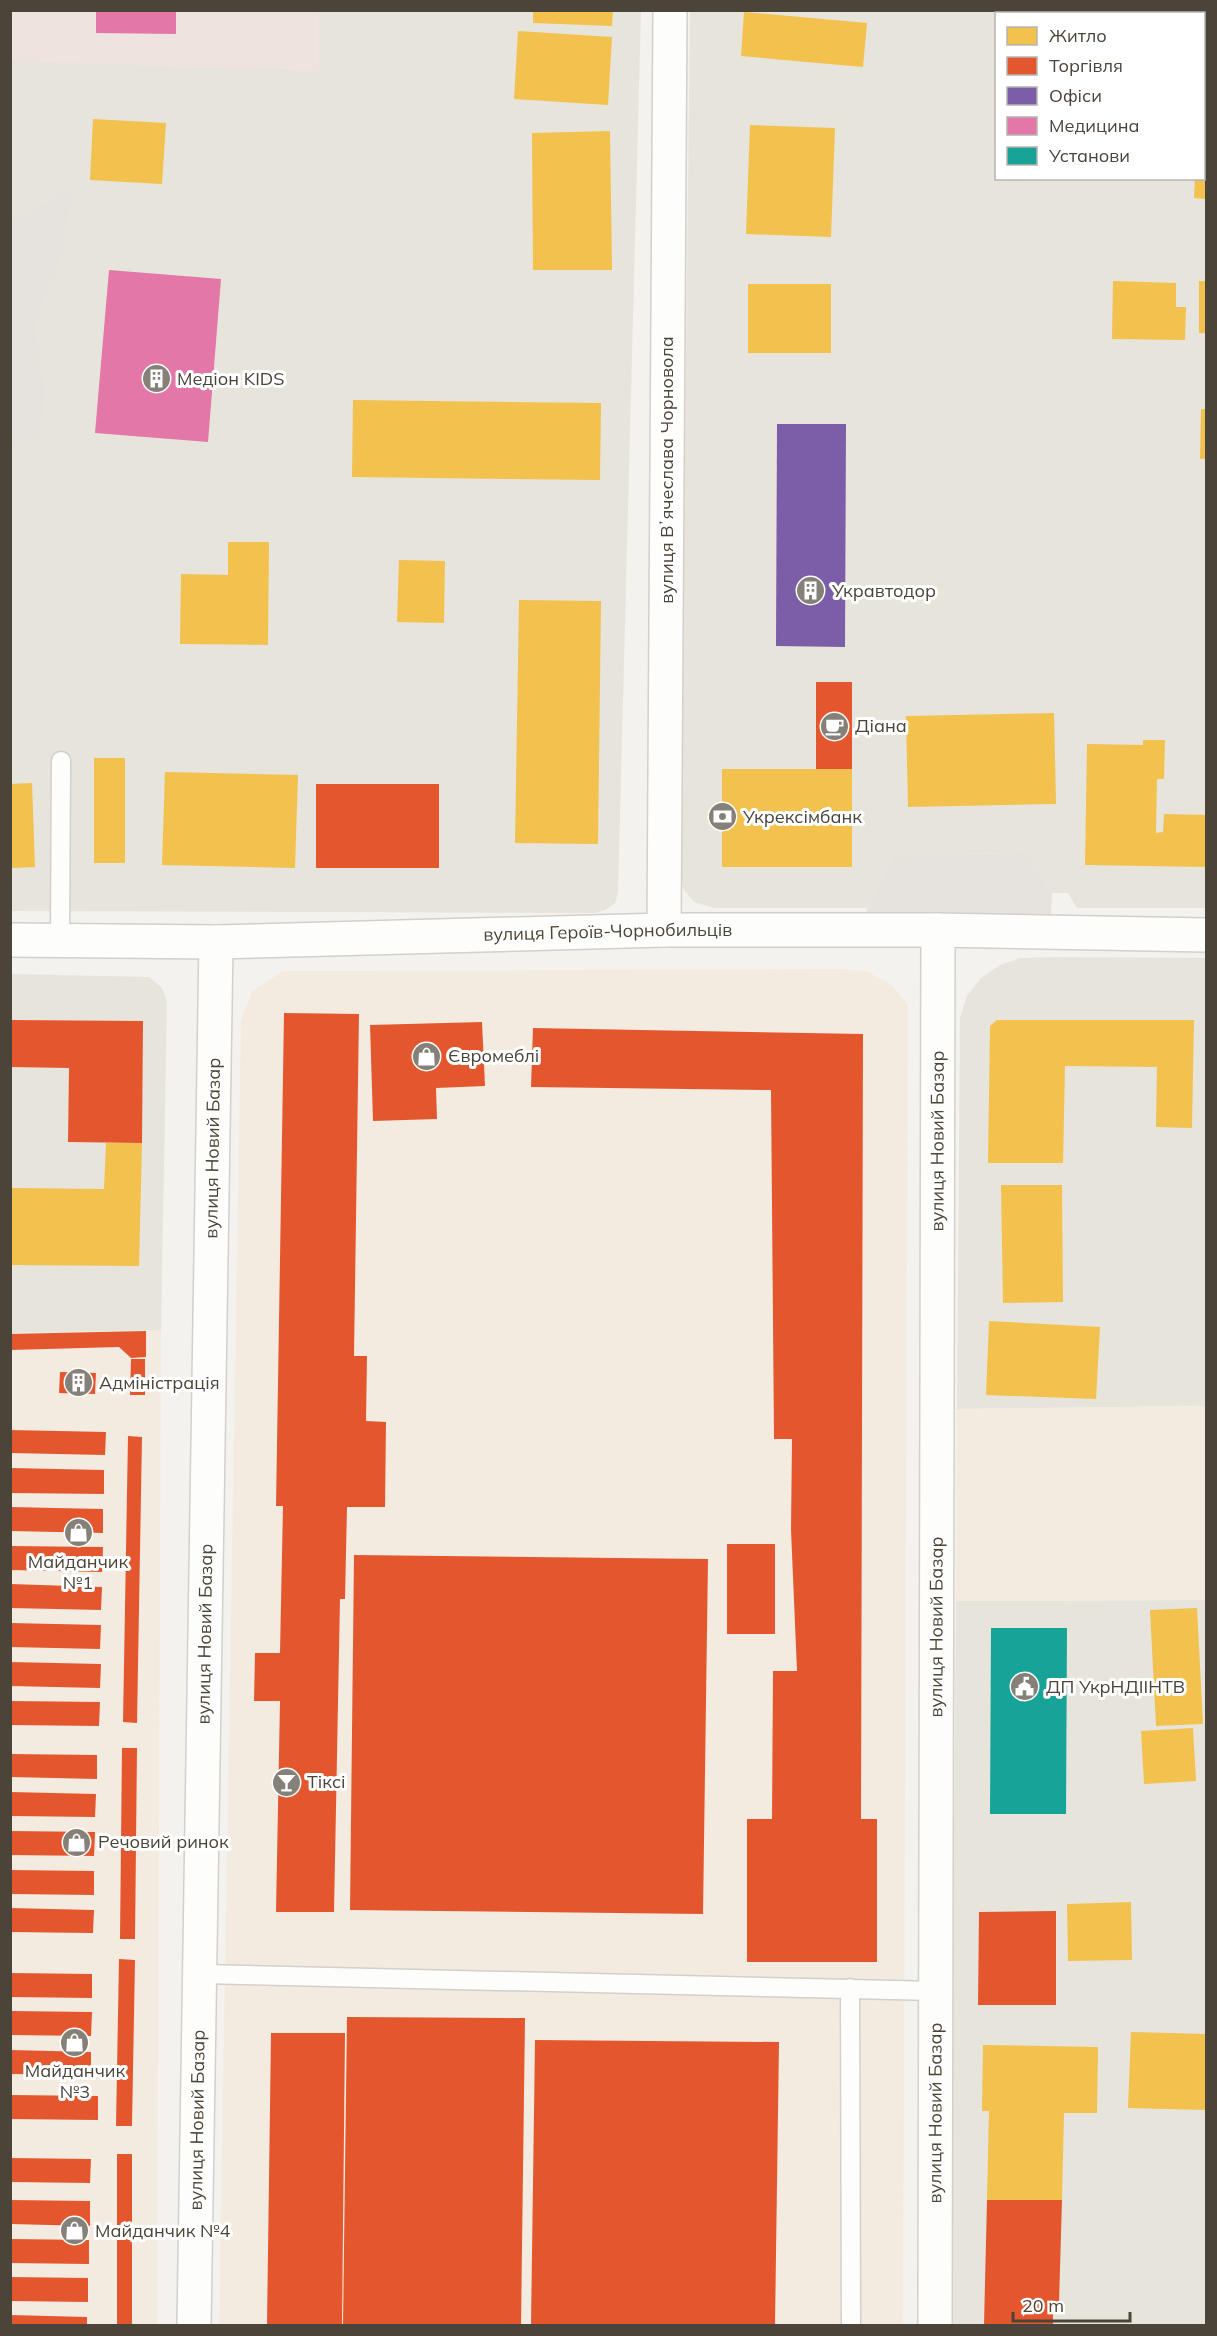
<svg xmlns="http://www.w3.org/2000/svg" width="1217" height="2336" font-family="Mulish,sans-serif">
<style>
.residential{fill:#e7e4dc;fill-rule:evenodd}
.commercial{fill:#f3ebdf}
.medical{fill:#eee3df}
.parking{fill:#e6e3df}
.homes{fill:#f2c14e}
.shops{fill:#e4572e}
.offices{fill:#7b5ea7}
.health{fill:#e377a8}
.public{fill:#17a398}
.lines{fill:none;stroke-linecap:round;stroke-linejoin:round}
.service-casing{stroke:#d2d0cb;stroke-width:21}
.minor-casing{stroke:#d2d0cb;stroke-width:36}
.tertiary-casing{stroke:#d2d0cb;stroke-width:36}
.service{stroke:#fdfdfc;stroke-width:18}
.minor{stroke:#fdfdfc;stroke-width:33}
.tertiary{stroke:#fdfdfc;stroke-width:33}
.labels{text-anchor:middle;stroke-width:6;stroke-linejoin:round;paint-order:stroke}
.poi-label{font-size:18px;fill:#4b4439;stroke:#fff;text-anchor:start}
.street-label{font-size:18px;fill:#4b4439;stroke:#fff}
</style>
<rect width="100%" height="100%" fill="#f4f2ee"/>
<g class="residential">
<path d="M11,11H641L618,893L615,903L605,910L594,913L11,911Z"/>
<path d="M690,11H1206V908H1077L1068,893H1052L1023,853L893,855L868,908H714L694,902L684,890L680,879ZM996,14H1204V178H996Z"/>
<path d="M1054,957L1206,958V1406L957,1409L960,1018L967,996L981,978L1000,965L1020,958Z"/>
<path d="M11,974L149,977L162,988L167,1002L161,1330L11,1333Z"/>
<path d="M1206,1600V2325L950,2326L956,1601Z"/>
</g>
<g class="commercial">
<path d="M844,969L868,972L892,985L908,1005L903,2325L219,2326L241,1020L252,991L283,971Z"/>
<path d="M161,1330L157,2325H11L10,1333Z"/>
<path d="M1206,1406V1600L956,1601L957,1409Z"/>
</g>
<path class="medical" d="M11,11H319V71L11,61Z"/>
<g class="parking">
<path d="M72,188L61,256L34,324L45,389L40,442L11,441V224Z"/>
<path d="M1024,853L1052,893L1050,932L857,930L893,855Z"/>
</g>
<g class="homes">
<path d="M533,10H613L612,26L533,23Z"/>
<path d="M744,12L867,23L863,67L741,56Z"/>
<path d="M518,31L612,37L608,105L514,99Z"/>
<path d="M93,119L166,123L162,184L90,180Z"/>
<path d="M750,125L835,128L831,237L746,234Z"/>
<path d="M610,131L612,270H533L532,133Z"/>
<path d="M1204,148H1206V199L1194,198L1195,178H1204Z"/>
<path d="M1113,281L1176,283V307H1186L1185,340L1112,339Z"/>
<rect x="1199" y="281" width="7" height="52"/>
<rect x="748" y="284" width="83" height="69"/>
<path d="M353,400L601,403L600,480L352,477Z"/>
<path d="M1201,409H1206V459H1200Z"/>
<path d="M228,542H269L268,645L180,644L181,574L228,575Z"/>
<path d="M399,560L445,561L444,623L397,622Z"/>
<path d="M519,600L601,601L598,844L515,843Z"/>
<path d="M1054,713L1056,804L908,807L906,716Z"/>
<path d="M1143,740H1165L1164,779H1157L1156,833L1163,832L1164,814L1206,815V867L1085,865L1087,744L1143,745Z"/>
<rect x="94" y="758" width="31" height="105"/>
<rect x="722" y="769" width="130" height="98"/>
<path d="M165,772L298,775L295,868L162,865Z"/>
<path d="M32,783L35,867L10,868V784Z"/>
<path d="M997,1020H1194L1192,1128L1156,1127L1157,1067L1065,1066L1063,1163H988L990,1026Z"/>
<path d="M106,1143H142L139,1266L10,1265V1188L104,1189Z"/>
<path d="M1001,1185H1062L1063,1302L1003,1303Z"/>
<path d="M989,1321L1100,1327L1096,1399L986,1395Z"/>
<path d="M1197,1608L1203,1724L1156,1726L1150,1610Z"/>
<path d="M1193,1728L1196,1781L1144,1784L1141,1731Z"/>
<path d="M1131,1902L1132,1960L1068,1961L1067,1904Z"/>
<path d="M1131,2032L1206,2034V2110L1128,2108Z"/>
<path d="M983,2045L1098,2047L1097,2113H1064L1062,2200H987L989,2111H982Z"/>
</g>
<g class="shops">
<rect x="816" y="682" width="36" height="87"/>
<rect x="316" y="784" width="123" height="84"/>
<path d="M284,1013L359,1014L354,1356H367L366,1421L386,1422L385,1507H347L345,1599H340L334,1912H276L280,1701H254L255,1653H280L283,1506H276Z"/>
<path d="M10,1020L143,1021L142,1143L68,1142L69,1068L10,1067Z"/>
<path d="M482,1022L485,1086L436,1088L437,1119L373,1121L370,1025Z"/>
<path d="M533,1028L863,1034L861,1819H877V1962H747V1819H772L773,1671H797L791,1530L792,1439H774L771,1090L531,1087Z"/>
<path d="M146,1331V1357L131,1358L119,1347L10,1350V1334Z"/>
<path d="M131,1359H145V1395H130Z"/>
<path d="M60,1372L96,1373L95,1394L59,1393Z"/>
<path d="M10,1430L106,1432L105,1455L10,1453Z"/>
<path d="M128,1436L142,1437L137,1723L123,1722Z"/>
<path d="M10,1468L104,1470V1494L10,1493Z"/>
<path d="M10,1507L103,1509V1533L10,1531Z"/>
<rect x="727" y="1544" width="48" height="90"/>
<path d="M10,1546L103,1547L102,1572L10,1570Z"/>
<path d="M354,1555L708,1559L703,1914L350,1910Z"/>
<path d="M10,1584L102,1587L101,1610L10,1608Z"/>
<path d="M10,1623L101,1625L100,1649L10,1647Z"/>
<path d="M10,1662L101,1664L100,1688L10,1686Z"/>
<path d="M10,1701L100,1702L99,1726L10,1725Z"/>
<path d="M122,1748H137L135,1939H120Z"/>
<path d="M10,1754L97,1755V1779L10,1777Z"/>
<path d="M10,1792L96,1794L95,1817L10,1816Z"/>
<path d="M10,1831L95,1832L94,1856L10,1855Z"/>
<path d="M10,1870L94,1871V1895L10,1894Z"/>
<path d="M10,1908L94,1910L93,1933L10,1932Z"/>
<path d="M1056,1911V2005H978L979,1912Z"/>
<path d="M119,1959L135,1960L132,2126H116Z"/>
<path d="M10,1973L92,1974V1998L10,1997Z"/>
<path d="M10,2011L92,2012L91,2036L10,2035Z"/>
<path d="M347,2017L525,2018L521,2325H343Z"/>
<path d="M271,2033H345L342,2325H267Z"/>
<path d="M535,2040L779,2042L775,2325H531Z"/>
<path d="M10,2050L91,2052V2075L10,2074Z"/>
<path d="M10,2095L98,2096V2120L10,2119Z"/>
<rect x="117" y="2154" width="15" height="171"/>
<path d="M10,2158L91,2159L90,2183L10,2182Z"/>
<path d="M10,2200L90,2201V2226L10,2224Z"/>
<path d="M987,2200H1062L1059,2304L1053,2303V2325H984Z"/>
<path d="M10,2239L89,2240V2264L10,2263Z"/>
<path d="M10,2277L88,2278V2302L10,2301Z"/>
<path d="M10,2315L87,2317V2325H10Z"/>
</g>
<path class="offices" d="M777,424H846L845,647L776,646Z"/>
<g class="health">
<path d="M96,10H176V34L96,33Z"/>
<path d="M109,270L221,279L208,442L95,433Z"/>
</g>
<path class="public" d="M991,1628H1067L1066,1814H990Z"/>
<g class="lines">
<defs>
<g id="service">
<path d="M60,941L61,761"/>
<path d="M200,1974L936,1991"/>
<path d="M850,1988L851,2326"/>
</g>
<g id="minor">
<path d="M664,930L670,10"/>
<path id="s1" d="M194,2326L216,942"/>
<path id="s2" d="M935,2326L938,930"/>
</g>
<g id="tertiary">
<path id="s3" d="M10,940L216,942L664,930H938L1206,935"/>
</g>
</defs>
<use href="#service" class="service-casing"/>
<use href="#minor" class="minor-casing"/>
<use href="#tertiary" class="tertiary-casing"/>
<use href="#service" class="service"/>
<use href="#minor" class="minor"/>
<use href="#tertiary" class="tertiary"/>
</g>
<defs>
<symbol id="building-disc" viewBox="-11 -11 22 22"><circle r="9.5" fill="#868178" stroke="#fff"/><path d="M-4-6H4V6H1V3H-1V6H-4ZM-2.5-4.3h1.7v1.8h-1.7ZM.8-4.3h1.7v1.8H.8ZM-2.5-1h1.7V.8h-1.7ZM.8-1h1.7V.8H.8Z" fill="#fff"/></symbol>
<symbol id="cafe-disc" viewBox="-11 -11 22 22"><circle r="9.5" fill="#868178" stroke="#fff"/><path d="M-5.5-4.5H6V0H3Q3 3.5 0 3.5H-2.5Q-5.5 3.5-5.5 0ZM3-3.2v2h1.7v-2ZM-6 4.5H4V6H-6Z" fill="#fff"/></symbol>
<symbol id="bank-disc" viewBox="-11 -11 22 22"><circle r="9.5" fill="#868178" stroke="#fff"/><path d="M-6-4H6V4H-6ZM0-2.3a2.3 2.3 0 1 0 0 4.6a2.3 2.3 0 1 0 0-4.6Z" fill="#fff"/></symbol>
<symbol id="shop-disc" viewBox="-11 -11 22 22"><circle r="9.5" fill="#868178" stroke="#fff"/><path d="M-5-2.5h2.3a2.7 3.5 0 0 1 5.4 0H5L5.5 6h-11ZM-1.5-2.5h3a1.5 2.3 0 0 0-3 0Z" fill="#fff"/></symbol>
<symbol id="civic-disc" viewBox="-11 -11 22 22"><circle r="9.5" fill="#868178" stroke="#fff"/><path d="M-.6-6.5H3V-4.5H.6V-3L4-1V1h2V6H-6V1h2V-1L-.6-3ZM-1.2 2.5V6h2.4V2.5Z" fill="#fff"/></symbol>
<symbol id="bar-disc" viewBox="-11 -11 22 22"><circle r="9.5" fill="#868178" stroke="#fff"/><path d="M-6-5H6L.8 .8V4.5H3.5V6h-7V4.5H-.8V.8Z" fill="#fff"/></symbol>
</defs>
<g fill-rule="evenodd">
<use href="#building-disc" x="140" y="362" width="33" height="33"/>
<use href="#building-disc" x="794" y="574" width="33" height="33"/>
<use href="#cafe-disc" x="818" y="710" width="33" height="33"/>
<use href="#bank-disc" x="706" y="800" width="33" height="33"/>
<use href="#shop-disc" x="410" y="1040" width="33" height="33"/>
<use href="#building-disc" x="62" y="1366" width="33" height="33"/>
<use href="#shop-disc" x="62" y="1516" width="33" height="33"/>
<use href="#civic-disc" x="1008" y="1670" width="33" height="33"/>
<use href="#bar-disc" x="270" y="1766" width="33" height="33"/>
<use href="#shop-disc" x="60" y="1826" width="33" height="33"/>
<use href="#shop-disc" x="58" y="2026" width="33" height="33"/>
<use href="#shop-disc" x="58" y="2214" width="33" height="33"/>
</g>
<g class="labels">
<g class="poi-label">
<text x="177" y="385">Медіон KIDS</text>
<text x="832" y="597">Укравтодор</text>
<text x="855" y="732">Діана</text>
<text x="743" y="823">Укрексімбанк</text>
<text x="448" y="1062">Євромеблі</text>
<text x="99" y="1389">Адміністрація</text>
<text x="78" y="1568" text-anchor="middle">Майданчик<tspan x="78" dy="21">№1</tspan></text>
<text x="1046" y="1693">ДП УкрНДІІНТВ</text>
<text x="307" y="1788">Тіксі</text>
<text x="98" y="1848">Речовий ринок</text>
<text x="75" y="2077" text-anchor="middle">Майданчик<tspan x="75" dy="21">№3</tspan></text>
<text x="95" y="2237">Майданчик №4</text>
</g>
<g class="street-label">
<text transform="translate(667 470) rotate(-90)" y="6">вулиця Вʼячеслава Чорновола</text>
<text dy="6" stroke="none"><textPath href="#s3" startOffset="598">вулиця Героїв-Чорнобильців</textPath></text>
<text dy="6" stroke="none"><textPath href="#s2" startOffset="1185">вулиця Новий Базар</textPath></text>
<text dy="6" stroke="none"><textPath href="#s1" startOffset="1178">вулиця Новий Базар</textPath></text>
<text dy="6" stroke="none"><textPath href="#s2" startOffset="699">вулиця Новий Базар</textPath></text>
<text dy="6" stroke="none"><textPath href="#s1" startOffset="692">вулиця Новий Базар</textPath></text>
<text dy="6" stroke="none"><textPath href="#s2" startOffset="213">вулиця Новий Базар</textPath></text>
<text dy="6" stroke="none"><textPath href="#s1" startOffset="206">вулиця Новий Базар</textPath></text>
</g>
</g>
<rect width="1217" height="2336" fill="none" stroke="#4b4439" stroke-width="24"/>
<rect x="995" y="12" width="210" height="168" fill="#ffffff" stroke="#b7b4b0" stroke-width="1.5"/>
<rect x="1007" y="27" width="30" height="18" fill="#f2c14e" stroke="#b7b4b0" stroke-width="1.5"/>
<text x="1049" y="42" font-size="18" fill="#4b4439">Житло</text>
<rect x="1007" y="57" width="30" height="18" fill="#e4572e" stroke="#b7b4b0" stroke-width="1.5"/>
<text x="1049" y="72" font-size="18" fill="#4b4439">Торгівля</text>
<rect x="1007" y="87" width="30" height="18" fill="#7b5ea7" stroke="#b7b4b0" stroke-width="1.5"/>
<text x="1049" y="102" font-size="18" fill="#4b4439">Офіси</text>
<rect x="1007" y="117" width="30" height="18" fill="#e377a8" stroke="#b7b4b0" stroke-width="1.5"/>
<text x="1049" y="132" font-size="18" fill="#4b4439">Медицина</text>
<rect x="1007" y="147" width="30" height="18" fill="#17a398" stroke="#b7b4b0" stroke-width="1.5"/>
<text x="1049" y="162" font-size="18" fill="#4b4439">Установи</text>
<path d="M1013 2312v9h117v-9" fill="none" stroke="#4b4439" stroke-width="3"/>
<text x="1022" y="2312" font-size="18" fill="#4b4439" stroke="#ffffff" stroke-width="4.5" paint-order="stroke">20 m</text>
</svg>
